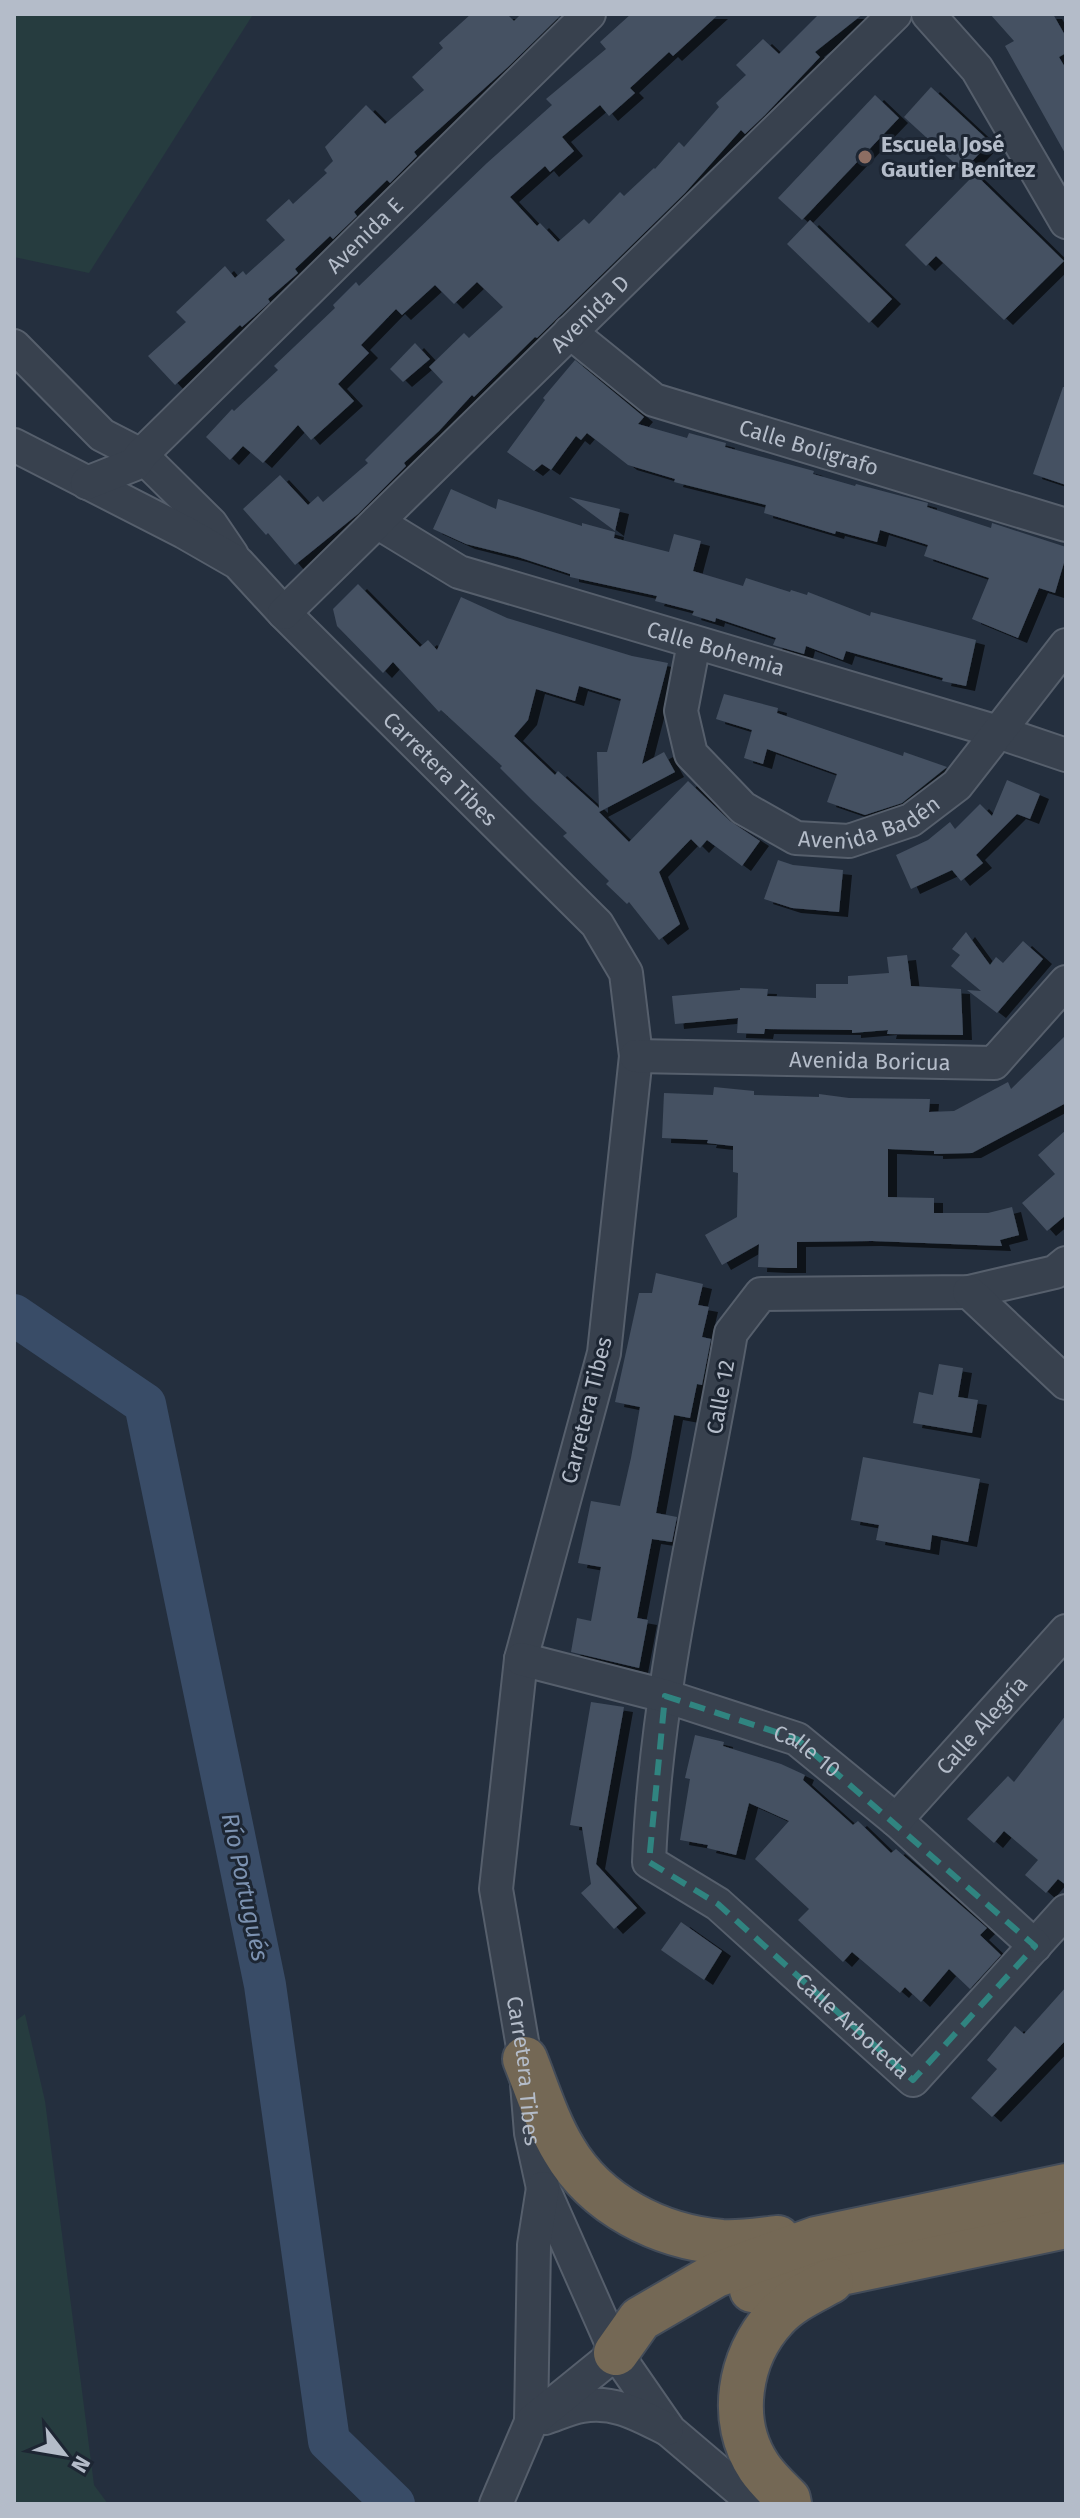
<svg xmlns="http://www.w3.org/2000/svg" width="1080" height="2518" font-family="'Fira Sans',sans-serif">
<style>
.green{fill:#263c3f}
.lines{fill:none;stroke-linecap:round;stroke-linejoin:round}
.river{stroke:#394c67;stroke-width:42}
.building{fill:#455162;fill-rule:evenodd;filter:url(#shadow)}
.minor-casing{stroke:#565f6c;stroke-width:36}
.highway-casing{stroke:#434c59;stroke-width:48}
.minor{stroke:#38414e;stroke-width:32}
.highway{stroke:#746855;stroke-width:44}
.marked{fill:none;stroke:#308480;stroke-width:6;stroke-dasharray:16 10;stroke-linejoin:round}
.education-dot{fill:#8d6e63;stroke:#1d2633;stroke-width:3}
.labels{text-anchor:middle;stroke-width:6;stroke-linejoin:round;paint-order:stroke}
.poi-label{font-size:22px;font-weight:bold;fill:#b4bcc9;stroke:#1d2633;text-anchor:start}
.street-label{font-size:22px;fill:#b4bcc9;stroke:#1d2633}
.water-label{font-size:24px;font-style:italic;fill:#7c92b1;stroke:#1d2633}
</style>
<defs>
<filter id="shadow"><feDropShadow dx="9" dy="5" stdDeviation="0" flood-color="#0009"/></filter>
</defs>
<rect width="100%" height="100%" fill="#242f3e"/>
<g class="green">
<path d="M14,14H248L252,16L89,273L14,257Z"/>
<path d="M25,2014L45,2101L94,2485L108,2504H14V2022Z"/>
</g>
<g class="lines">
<path class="river" d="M14,1315L145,1404L265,1985L329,2441L394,2504"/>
</g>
<g class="building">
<path d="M471,14H507L514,21L521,14H562L508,67L414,152L417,156L390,183L387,180L354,212L357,216L333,239L330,236L295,269L298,273L268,299L270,302L259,312L242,327L240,325L175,385L148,356L186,322L176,312L225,266L235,278L243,271L246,275L285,240L266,220L289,199L293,204L327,173L324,170L333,161L325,147L366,105L385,124L424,90L412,77L443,48L439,43Z"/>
<path d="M631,14H719L673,56L669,52L630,88L635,93L609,116L600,105L562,137L574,151L550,172L545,166L510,197L537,226L540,223L558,242L584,219L589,224L620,192L624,196L654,168L655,169L679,142L684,147L719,107L716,103L746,75L736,65L763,39L779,54L819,14H863L815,52L820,57L765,115L745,134L741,130L685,193L537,338L535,337L474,397L472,395L439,431L404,463L406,466L358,514L295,565L268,533L266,535L243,509L280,475L308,505L318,496L323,502L368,463L365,460L443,382L429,367L464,333L469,338L503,307L477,282L454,304L435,285L402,315L396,309L361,345L369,353L338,384L354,401L311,440L298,425L263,463L243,446L230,460L206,437L232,409L234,411L278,370L274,366L335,308L333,305L356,282L359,286L487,163L552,105L546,99L606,49L600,42Z"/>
<path d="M990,14H1053L1066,37V53L1059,57L1066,69V155L1005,46L1014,41Z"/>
<path d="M931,87L990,142L963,171L904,117Z"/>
<path d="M875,95L899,118L802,220L778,198Z"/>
<path d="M975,174L1064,261L1004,320L936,256L926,266L905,245Z"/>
<path d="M810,220L892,299L869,323L787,244Z"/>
<path d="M415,343L430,359L403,382L390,369Z"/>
<path d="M575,360L644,417L638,424L687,438L689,433L726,443L725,447L814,471L813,474L855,486L856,484L928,503L927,507L991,528L992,523L1066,547V556L1055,593L1039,588L1018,638L972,619L989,578L924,556L928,545L880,530L877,542L836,531L835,534L764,513L766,505L674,482L675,479L628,465L587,433L581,440L576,436L551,470L542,464L534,471L507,452L545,400L543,398Z"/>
<path d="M1063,387H1066V485L1033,474Z"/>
<path d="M451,489L496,509L498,499L582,526V523L615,532L614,538L669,552L674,534L701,541L693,571L743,586L746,578L790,592L791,590L807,595L808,592L870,616L871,612L976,640L966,686L942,681L943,678L846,651L843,660L806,646L804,654L773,645L776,638L716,618L715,622L692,615L694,611L655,601L657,596L570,577V574L518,557L466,544L433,529Z"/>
<path d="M569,497L620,509L615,531Z"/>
<path d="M358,584L420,647L428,640L437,650L461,597L507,618L632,656L668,663L642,764L664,752L675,772L599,812L629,842L688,781L730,821L760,841L742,866L707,840L700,848L691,839L659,872L680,924L659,940L629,902L627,904L606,884L609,881L563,836L567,833L532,800L500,768L502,766L441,710L439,712L393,662L383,673L337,626L333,609ZM579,686L621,699L607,752H597L599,808L558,771L555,775L514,736L528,720L536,689L575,701Z"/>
<path d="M724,694L778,708L777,713L903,756L904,752L947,767L902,803L865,815L827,802L837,774L767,749L763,764L744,758L752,730L716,719Z"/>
<path d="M1007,780L1040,794L1030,819L1017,814L976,855L983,863L961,881L952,870L911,889L896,855L928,840L950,822L955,829L980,804L992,816Z"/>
<path d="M778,860L793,865L843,870L839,912L792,908L764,899Z"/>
<path d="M966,932L990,965L996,957L1003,963L1023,941L1043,959L997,1013L967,990L981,991L951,966L960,955L952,949Z"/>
<path d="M907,955L911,986L961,989L963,1035L887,1034L888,1030L852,1033V1030L765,1029L764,1034L737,1033L738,1018L675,1024L672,996L740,990V988L768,989L767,996L816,998V984H848V976L889,973L887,957Z"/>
<path d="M1066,1035V1103L972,1153L934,1154V1151L888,1149V1197L934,1198V1213H988L1012,1207L1019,1235L1000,1240L1002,1246L872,1241L797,1242V1268H779L758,1267L759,1244L722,1265L705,1235L737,1217L738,1173L733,1172V1146L707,1143L708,1140L662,1138L664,1093L713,1095L714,1087L754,1091V1095L819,1097V1094L849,1098L930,1099L929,1112L954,1111L1008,1082L1011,1089Z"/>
<path d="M1066,1130V1215L1047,1231L1022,1203L1055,1174L1038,1155Z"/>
<path d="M656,1273L703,1284L698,1305L709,1307L702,1337L711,1339L702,1385L697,1384L690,1418L674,1415L656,1513L677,1517L672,1542L652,1539L637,1618L648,1620L639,1668L571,1652L577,1618L591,1621L601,1567L578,1563L591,1501L620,1506L631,1458L640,1407L615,1402L639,1293H652Z"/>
<path d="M939,1364L963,1368L958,1397L978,1400L972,1433L913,1423L919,1392L933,1395Z"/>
<path d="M863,1457L980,1479L968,1542L932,1535L930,1550L876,1540L879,1525L851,1520Z"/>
<path d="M591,1702L624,1707L596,1864L637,1908L614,1929L581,1893L591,1884L582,1827L570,1825Z"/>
<path d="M1066,1715V1885L1058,1879L1046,1893L1025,1875L1038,1860L1004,1831L994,1843L967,1819L1008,1776L1014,1782Z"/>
<path d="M695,1735L724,1742L723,1746L781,1764L805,1775L803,1780L853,1825L858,1821L891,1853L896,1849L987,1928L980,1935L1001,1955L970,1989L949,1969L921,2002L905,1987L900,1993L852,1952L843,1962L798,1920L809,1909L755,1859L789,1821L749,1803L736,1855L707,1848L708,1845L680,1840L690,1779L685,1778Z"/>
<path d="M681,1922L722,1951L704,1980L661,1950Z"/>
<path d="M1066,1987V2040L992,2117L971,2098L997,2069L987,2060L1015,2026L1024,2034Z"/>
</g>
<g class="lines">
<defs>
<g id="minor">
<path d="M928,14L977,69L1066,222"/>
<path id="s1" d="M570,332L654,400L1066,525"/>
<path d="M14,346L102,435L141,455L211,524L232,555"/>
<path id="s2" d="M14,445L184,532L238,563L284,613L597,924L626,973L636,1056L604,1353L521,1659L496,1889L525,2059L531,2133L543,2188L616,2353L670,2431L756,2504"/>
<path id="s3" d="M87,483L135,464L141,455L589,14"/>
<path id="s4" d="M377,522L459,572L998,732L1066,755"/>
<path id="s5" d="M284,613L895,14"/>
<path id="s6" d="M694,643L681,711L691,754L743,808L796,838L849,841L911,820L957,785L1066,645"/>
<path id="s7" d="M636,1056L994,1063L1066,982"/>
<path id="s8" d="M1066,1263L1055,1272L969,1292L761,1294L731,1333C701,1508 656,1684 649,1862L718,1904L913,2080L1066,1911"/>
<path d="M969,1292L1066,1383"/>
<path id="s9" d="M521,1659L665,1696L797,1739L896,1820L1035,1946"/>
<path id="s10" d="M896,1820L1066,1631"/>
<path d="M545,2418C557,2414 570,2408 582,2406C614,2400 639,2415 667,2429"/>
<path d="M531,2422L534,2245L543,2188"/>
<path d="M496,2504L531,2422L616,2353"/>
</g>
<g id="highway">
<path d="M525,2059C537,2089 547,2122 564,2150C596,2205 660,2237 722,2242C741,2243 759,2240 778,2238"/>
<path d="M752,2290L833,2269L846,2272L1066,2226"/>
<path d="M616,2353L640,2319L716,2275L816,2239L1066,2186"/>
<path d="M789,2504L788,2499C778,2489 767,2479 759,2467C728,2421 739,2357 775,2318C790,2301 811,2292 831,2281"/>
</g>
</defs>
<use href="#minor" class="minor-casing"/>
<use href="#highway" class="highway-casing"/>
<use href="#minor" class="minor"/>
<use href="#highway" class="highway"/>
</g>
<path class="marked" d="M665,1696L797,1739L1035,1946L913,2080L718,1904L649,1862Z"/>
<circle class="education-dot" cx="865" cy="157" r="8"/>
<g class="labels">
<g class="poi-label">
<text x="881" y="152">Escuela José<tspan x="881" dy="25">Gautier Benítez</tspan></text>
</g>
<g class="street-label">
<text dy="8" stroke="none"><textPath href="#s3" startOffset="376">Avenida E</textPath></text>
<text dy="8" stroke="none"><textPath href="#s5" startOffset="428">Avenida D</textPath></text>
<text dy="8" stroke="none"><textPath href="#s1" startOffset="270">Calle Bolígrafo</textPath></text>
<text dy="8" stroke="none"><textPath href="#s4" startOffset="364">Calle Bohemia</textPath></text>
<text dy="8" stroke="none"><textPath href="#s2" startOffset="542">Carretera Tibes</textPath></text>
<text dy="8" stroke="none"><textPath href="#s6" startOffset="326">Avenida Badén</textPath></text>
<text dy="8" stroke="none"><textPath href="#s7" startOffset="234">Avenida Boricua</textPath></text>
<text transform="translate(720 1397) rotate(-80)" y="8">Calle 12</text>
<text transform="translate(586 1410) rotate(-76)" y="8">Carretera Tibes</text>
<text dy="8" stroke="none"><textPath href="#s10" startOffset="128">Calle Alegría</textPath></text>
<text dy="8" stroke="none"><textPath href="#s9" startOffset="302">Calle 10</textPath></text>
<text dy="8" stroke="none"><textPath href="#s8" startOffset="1158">Calle Arboleda</textPath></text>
<text dy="8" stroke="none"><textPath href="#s2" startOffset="1934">Carretera Tibes</textPath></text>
</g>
<g class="water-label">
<text transform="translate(245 1887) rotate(78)" y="8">Río Portugués</text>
</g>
</g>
<rect width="1080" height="2518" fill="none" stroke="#b4bcc9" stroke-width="32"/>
<g transform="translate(64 2454) rotate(121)" stroke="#1d2633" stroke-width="6" paint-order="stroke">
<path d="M0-6L14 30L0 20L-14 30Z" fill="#b4bcc9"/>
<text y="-12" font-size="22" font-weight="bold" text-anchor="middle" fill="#b4bcc9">N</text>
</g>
</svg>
